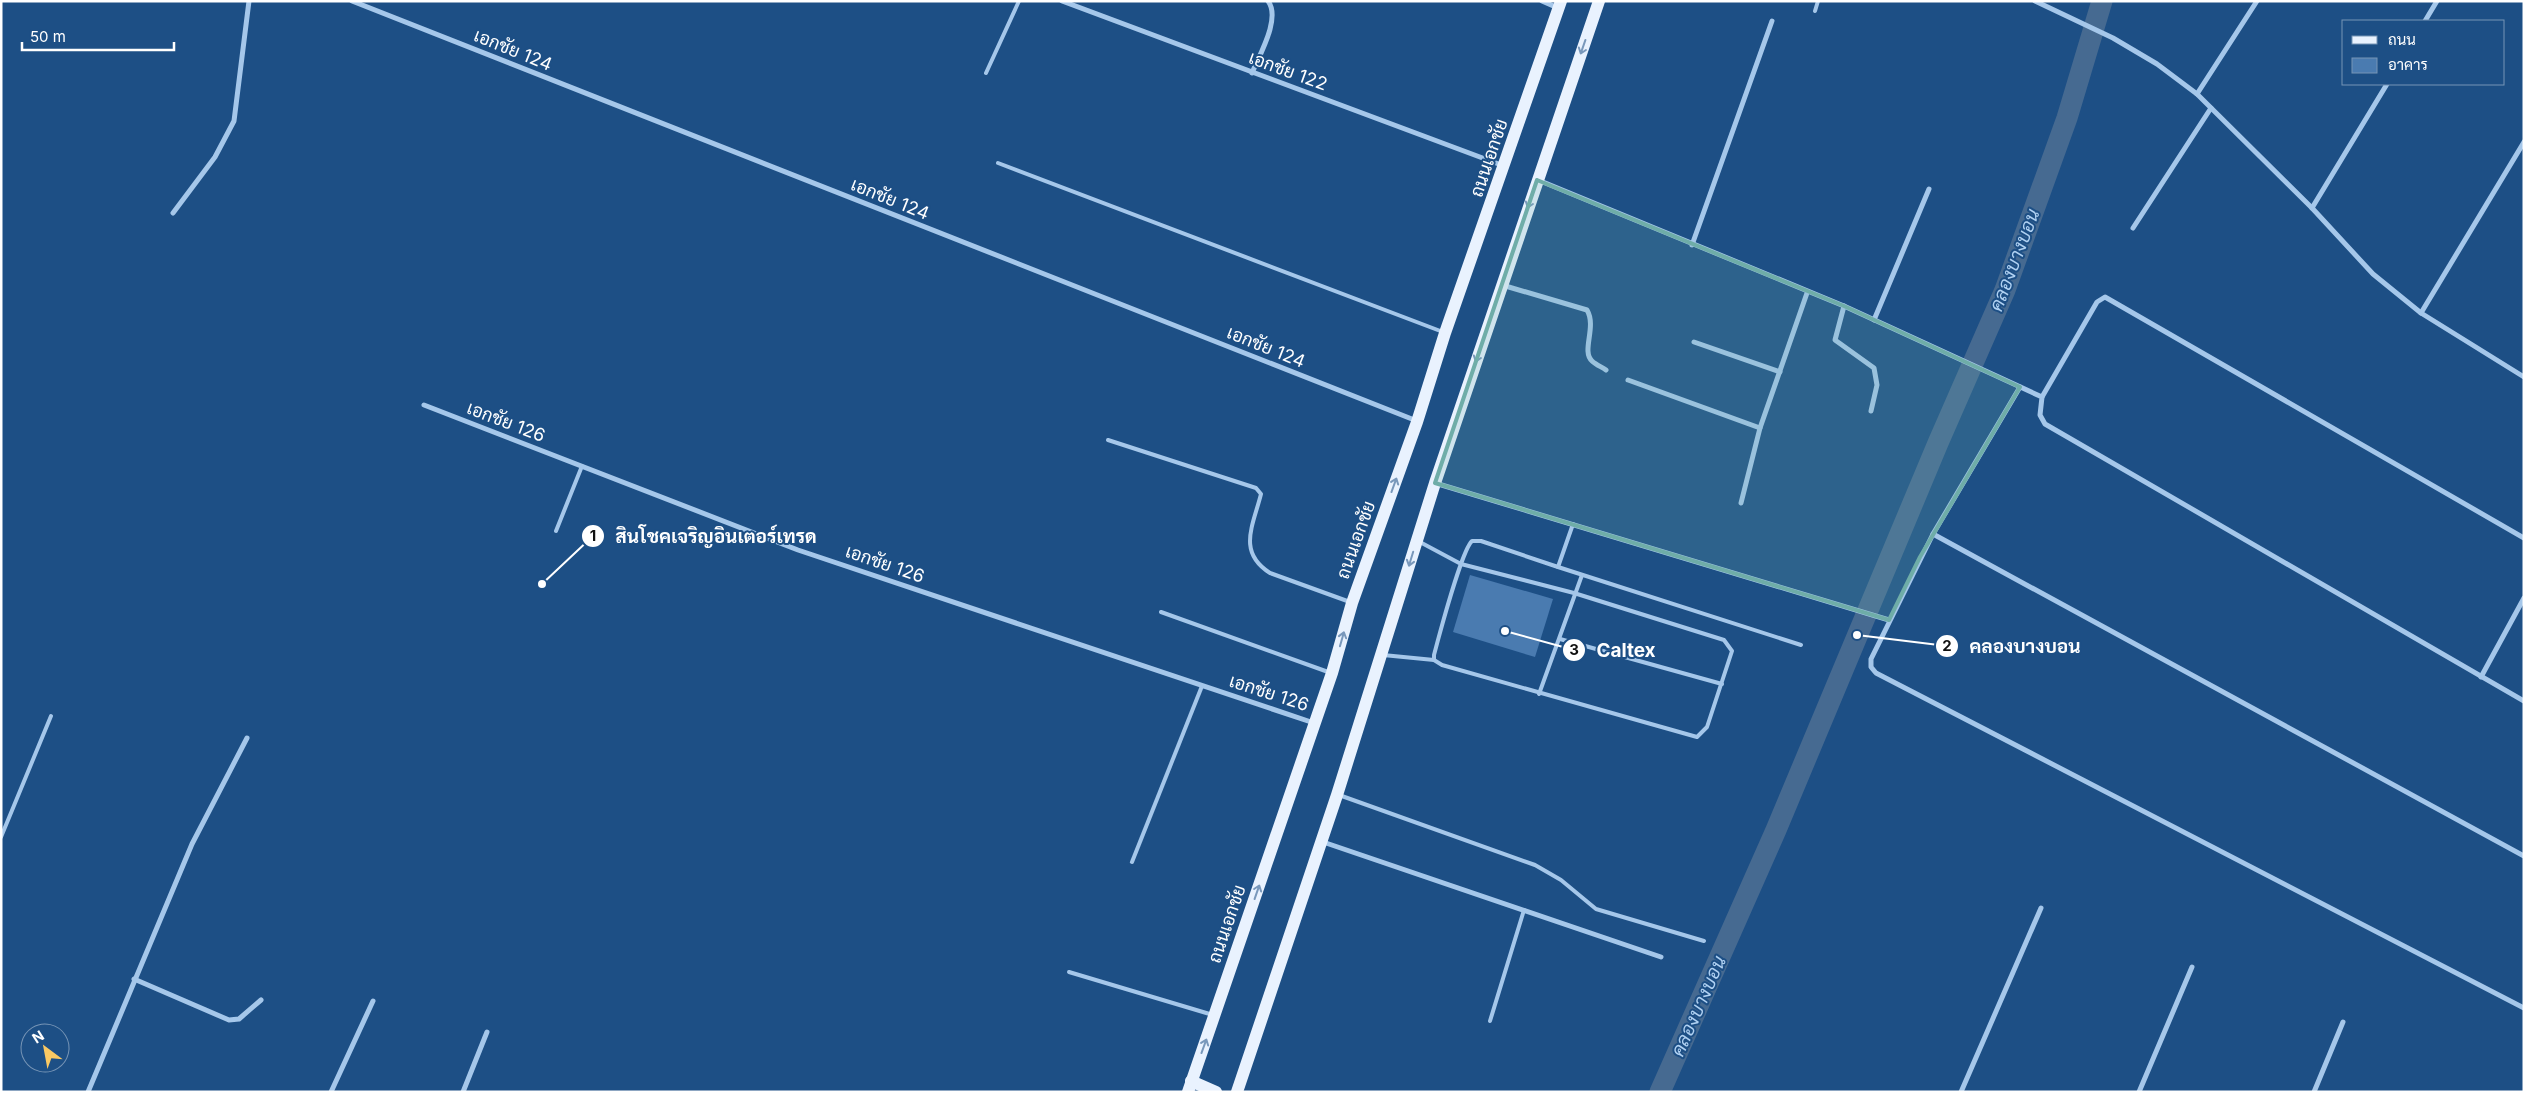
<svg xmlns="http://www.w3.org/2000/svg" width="2525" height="1093" font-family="Inter,Sarabun,sans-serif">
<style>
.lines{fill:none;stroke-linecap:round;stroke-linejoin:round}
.canal{stroke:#466a91;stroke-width:21}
.building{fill:#4a7bb0}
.path{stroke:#a5c7ea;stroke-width:3;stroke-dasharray:2.5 4;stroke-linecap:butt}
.lane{stroke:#a5c7ea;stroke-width:4}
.street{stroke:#a5c7ea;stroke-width:5}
.primary{stroke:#e9f2fe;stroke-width:12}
.oneway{stroke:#7998bb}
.marked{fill:#6fada8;fill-opacity:0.2;stroke:#6fada8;stroke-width:4;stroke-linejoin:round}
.labels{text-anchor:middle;stroke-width:4;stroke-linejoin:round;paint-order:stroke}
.street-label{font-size:18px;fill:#fff;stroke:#1d4f85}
.water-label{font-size:19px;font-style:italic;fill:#b0d1f2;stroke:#1d4f85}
.leader{fill:none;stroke:#fff;stroke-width:2}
.callout-dot{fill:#fff;stroke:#1d4f85;stroke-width:2}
.mark-label{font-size:15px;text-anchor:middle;font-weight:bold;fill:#111}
.callout-label{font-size:19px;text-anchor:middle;font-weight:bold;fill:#fff;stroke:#1d4f85;stroke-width:4;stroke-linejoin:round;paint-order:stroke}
</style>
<rect width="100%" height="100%" fill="#1d4f85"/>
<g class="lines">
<path class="canal" d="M1660,1092L1776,830L1938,443L2005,290L2067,118L2102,1"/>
</g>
<path class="building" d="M1470,575L1553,599L1535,657L1453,632Z"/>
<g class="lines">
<path class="path" d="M1258,1092V1091"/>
<g class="lane">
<path d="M1815,11L1818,1"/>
<path d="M986,73L1019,1"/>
<path d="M998,163L1443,332"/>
<path d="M1108,440L1256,488L1261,494C1253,526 1237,552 1270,573L1350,602"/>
<path d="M556,531L582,466"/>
<path d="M1418,541L1461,564L1574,593L1724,640L1732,651L1707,727L1697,737L1442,665L1434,660V655C1439,636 1462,550 1472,541H1481L1558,567L1573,524"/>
<path d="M1558,567L1801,645"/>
<path d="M1161,612L1331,673"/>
<path d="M1560,639L1722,684"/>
<path d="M1383,655L1434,660"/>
<path d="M1539,694L1582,575"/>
<path d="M1339,795L1535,865L1561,880L1596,909L1704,941"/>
<path d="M1,837L51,716"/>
<path d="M1132,862L1202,686"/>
<path d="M1069,972L1213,1015"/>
<path d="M1490,1021L1524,910"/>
</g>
<g class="street">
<path d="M352,1L1417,421"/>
<path d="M1062,1L1504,166"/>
<path d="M1542,1L1558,8"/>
<path d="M2035,1L2113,38L2157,64L2197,94L2312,208L2373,274L2421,313L2524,377"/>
<path d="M2425,21L2437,1"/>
<path d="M1252,73C1260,54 1281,18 1268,1"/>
<path d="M2197,94L2257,1"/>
<path d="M1538,180L1844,306L2042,397L2040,415L2045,424L2524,701"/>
<path d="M2312,208L2387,84"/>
<path d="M173,213L215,157L234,121L249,1"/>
<path d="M2133,228L2211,108"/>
<path d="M1692,245L1772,21"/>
<path d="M1502,285L1587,310C1597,327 1581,351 1592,361C1596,365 1602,367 1606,370"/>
<path d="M1844,306L1835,340L1874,368L1877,385L1871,411"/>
<path d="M2421,313L2524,142"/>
<path d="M1874,320L1929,189"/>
<path d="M1694,342L1780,372"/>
<path d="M1628,380L1760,428"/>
<path d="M2042,397L2097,302L2105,297L2524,538"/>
<path d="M424,405L798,550L1314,723"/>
<path d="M1435,483L1889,620"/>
<path d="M1741,503L1760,428L1807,293"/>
<path d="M1933,534L2020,387"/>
<path d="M2481,677L2524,598"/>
<path d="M1323,842L1661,957"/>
<path d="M2524,856L1933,534L1871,659V667L1876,673L2524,1008"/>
<path d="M134,979L229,1020L239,1019L261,1000"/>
<path d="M88,1092L192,844L247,738"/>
<path d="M331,1092L373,1001"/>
<path d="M463,1092L487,1032"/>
<path d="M1961,1092L2041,908"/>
<path d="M2139,1092L2192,967"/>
<path d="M2314,1092L2343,1022"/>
</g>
<g class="primary">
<path d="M1191,1081L1216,1092"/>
<path d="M1188,1092L1332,673L1352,603L1417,422L1445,333L1561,1"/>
<path d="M1237,1092L1337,795L1435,483L1599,1"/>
</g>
</g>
<defs><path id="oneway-shaft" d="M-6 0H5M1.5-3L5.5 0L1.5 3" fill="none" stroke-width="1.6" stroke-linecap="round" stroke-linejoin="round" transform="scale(1.25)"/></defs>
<g class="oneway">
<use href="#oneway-shaft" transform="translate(1583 47) rotate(109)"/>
<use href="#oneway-shaft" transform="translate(1530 201) rotate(109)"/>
<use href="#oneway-shaft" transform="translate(1478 355) rotate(109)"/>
<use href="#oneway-shaft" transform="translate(1394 485) rotate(-70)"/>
<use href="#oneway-shaft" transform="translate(1411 559) rotate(107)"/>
<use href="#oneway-shaft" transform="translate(1342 639) rotate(-74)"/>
<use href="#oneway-shaft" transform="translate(1257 892) rotate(-71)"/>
<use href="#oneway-shaft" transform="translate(1204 1046) rotate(-70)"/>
</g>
<path class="marked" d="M1537,180L1844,306L2020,387L1920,557L1889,620L1435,483Z"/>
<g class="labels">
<g class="street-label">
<text transform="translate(513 50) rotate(22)" y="6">เอกชัย 124</text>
<text transform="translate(1288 71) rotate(20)" y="6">เอกชัย 122</text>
<text transform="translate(1489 158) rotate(-71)" y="6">ถนนเอกชัย</text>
<text transform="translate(890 199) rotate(22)" y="6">เอกชัย 124</text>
<text transform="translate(1266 347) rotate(22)" y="6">เอกชัย 124</text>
<text transform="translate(506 422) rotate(21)" y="6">เอกชัย 126</text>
<text transform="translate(1356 540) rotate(-70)" y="6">ถนนเอกชัย</text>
<text transform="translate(885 564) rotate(19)" y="6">เอกชัย 126</text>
<text transform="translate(1269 693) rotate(18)" y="6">เอกชัย 126</text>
<text transform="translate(1227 924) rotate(-71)" y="6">ถนนเอกชัย</text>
</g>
<g class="water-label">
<text transform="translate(2014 260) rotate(-69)" y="7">คลองบางบอน</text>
<text transform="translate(1698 1006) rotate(-66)" y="7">คลองบางบอน</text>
</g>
</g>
<path class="leader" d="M542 584L593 536M1857 635L1947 646M1505 631L1574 650"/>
<g class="callout-dot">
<circle cx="542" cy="584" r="5"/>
<circle cx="1857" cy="635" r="5"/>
<circle cx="1505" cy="631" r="5"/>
<circle cx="593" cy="536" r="12"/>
<circle cx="1947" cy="646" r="12"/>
<circle cx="1574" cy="650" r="12"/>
</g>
<g class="mark-label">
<text x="593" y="541">1</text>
<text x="1947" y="651">2</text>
<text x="1574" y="655">3</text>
</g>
<g class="callout-label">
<text x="716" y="543">สินโชคเจริญอินเตอร์เทรด</text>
<text x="2025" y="653">คลองบางบอน</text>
<text x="1626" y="657">Caltex</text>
</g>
<rect width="2525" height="1093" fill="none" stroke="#ffffff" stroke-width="5"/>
<rect x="2342" y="20" width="162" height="65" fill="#1d4f85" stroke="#7795b6"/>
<rect x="2352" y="36" width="25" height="8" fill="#e9f2fe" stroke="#7795b6"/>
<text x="2388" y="45" font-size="15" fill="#ffffff">ถนน</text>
<rect x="2352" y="58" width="25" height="15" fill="#4a7bb0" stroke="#7795b6"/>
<text x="2388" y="70" font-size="15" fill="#ffffff">อาคาร</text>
<g transform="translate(45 1048) rotate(328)"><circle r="24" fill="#1d4f85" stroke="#7795b6"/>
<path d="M0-4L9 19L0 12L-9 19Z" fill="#fac963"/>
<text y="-8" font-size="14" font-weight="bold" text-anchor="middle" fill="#ffffff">N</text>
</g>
<path d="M22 42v8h152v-8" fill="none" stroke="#ffffff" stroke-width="2.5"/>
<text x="30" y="42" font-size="15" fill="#ffffff" stroke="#1d4f85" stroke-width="4" paint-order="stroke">50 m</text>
</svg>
